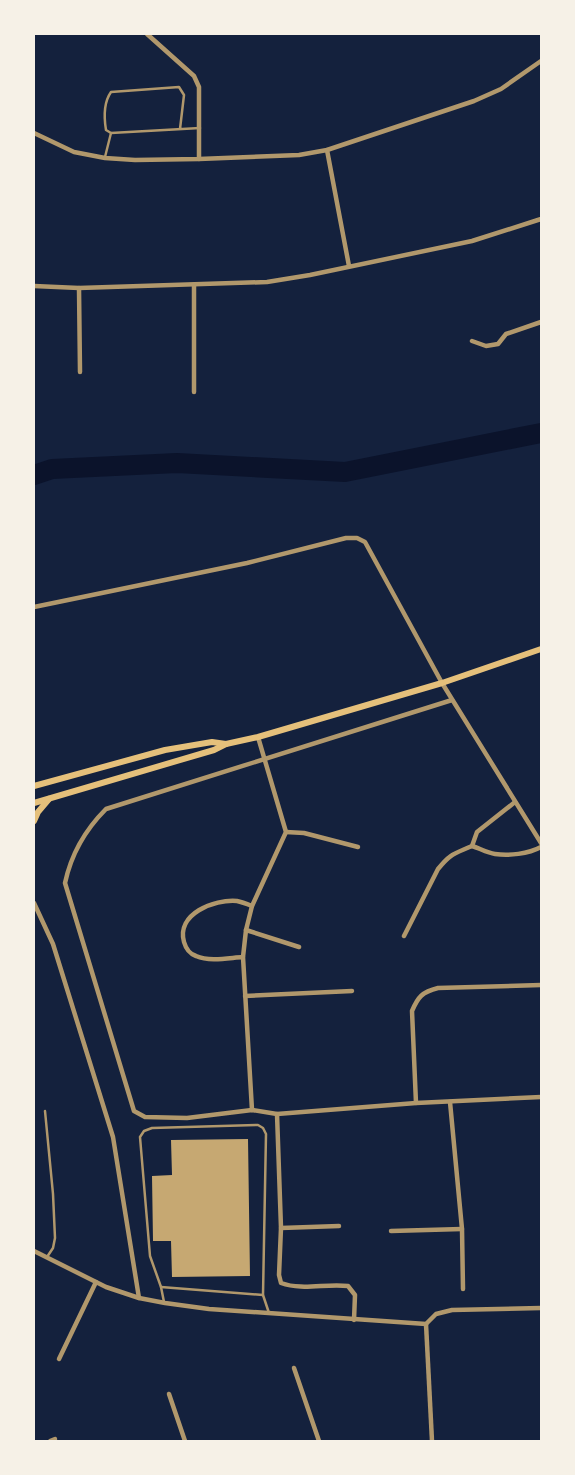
<svg xmlns="http://www.w3.org/2000/svg" width="575" height="1475" font-family="Rubik,sans-serif">
<style>
.lines{fill:none;stroke-linecap:round;stroke-linejoin:round}
.river{stroke:#0b132b;stroke-width:20}
.building{fill:#c6a872}
.service{stroke:#b1986c;stroke-width:2.5}
.minor{stroke:#b1986c;stroke-width:4.5}
.secondary{stroke:#e5c07b;stroke-width:6}
</style>
<rect width="100%" height="100%" fill="#14213d"/>
<g class="lines">
<path class="river" d="M34,475L52,469L177,463L345,472L541,433"/>
</g>
<path class="building" d="M248,1139L250,1276L172,1277L171,1241H153L152,1176L172,1175L171,1140Z"/>
<g class="lines">
<g class="service">
<path d="M180,129L184,95L179,87L111,92C104,102 104,118 106,130L111,133L200,128"/>
<path d="M105,157L111,133"/>
<path d="M45,1111L53,1194L55,1238L53,1248L47,1257"/>
<path d="M161,1287L263,1295"/>
<path d="M164,1302L161,1287L150,1256L140,1137L144,1131L152,1128L258,1125L263,1128L266,1134L263,1295L269,1313"/>
</g>
<g class="minor">
<path d="M147,34L194,76L199,87V159"/>
<path d="M34,133L74,152L105,158L135,160L199,159L299,155L327,150L474,101L501,89L541,61"/>
<path d="M327,150L349,266"/>
<path d="M194,285V392"/>
<path d="M34,286L79,288L267,282L310,275L472,241L541,219"/>
<path d="M79,288L80,372"/>
<path d="M472,341L486,346L498,344L506,334L541,322"/>
<path d="M34,607L247,563L346,538H357L365,542L442,683L541,843"/>
<path d="M452,700L106,809C86,829 71,855 65,883L134,1111L145,1117L187,1118L252,1110L277,1114L416,1103L541,1097"/>
<path d="M286,832L304,833L358,847"/>
<path d="M472,846C479,848 487,853 495,854C509,856 528,854 541,847"/>
<path d="M34,903L53,944L113,1137L139,1298"/>
<path d="M246,930L299,947"/>
<path d="M404,936L438,869C451,853 454,854 472,846L477,832L515,802"/>
<path d="M243,957C228,958 210,962 196,956C190,954 186,949 184,942C176,914 214,899 237,901C242,902 247,904 252,906"/>
<path d="M245,996L352,991"/>
<path d="M450,1102L462,1229L463,1289"/>
<path d="M416,1103L412,1011C418,997 422,992 438,988L541,985"/>
<path d="M252,1110L243,957L246,930L252,906L286,832L258,737"/>
<path d="M277,1114L281,1228L279,1275L281,1283C303,1291 326,1283 348,1286L355,1295L354,1320"/>
<path d="M281,1228L339,1226"/>
<path d="M391,1231L462,1229"/>
<path d="M34,1251L106,1287L139,1298L165,1303L209,1309L426,1324L436,1314L452,1310L541,1308"/>
<path d="M426,1324L432,1441"/>
<path d="M59,1359L96,1282"/>
<path d="M294,1368L319,1441"/>
<path d="M169,1394L185,1441"/>
<path d="M50,1441L55,1439"/>
</g>
<g class="secondary">
<path d="M34,786L165,750L212,742L226,744"/>
<path d="M34,803L214,750L226,744L258,737L442,683L541,649"/>
<path d="M34,821L38,812L49,799"/>
</g>
</g>
<rect width="575" height="1475" fill="none" stroke="#f6f1e7" stroke-width="70"/>
</svg>
